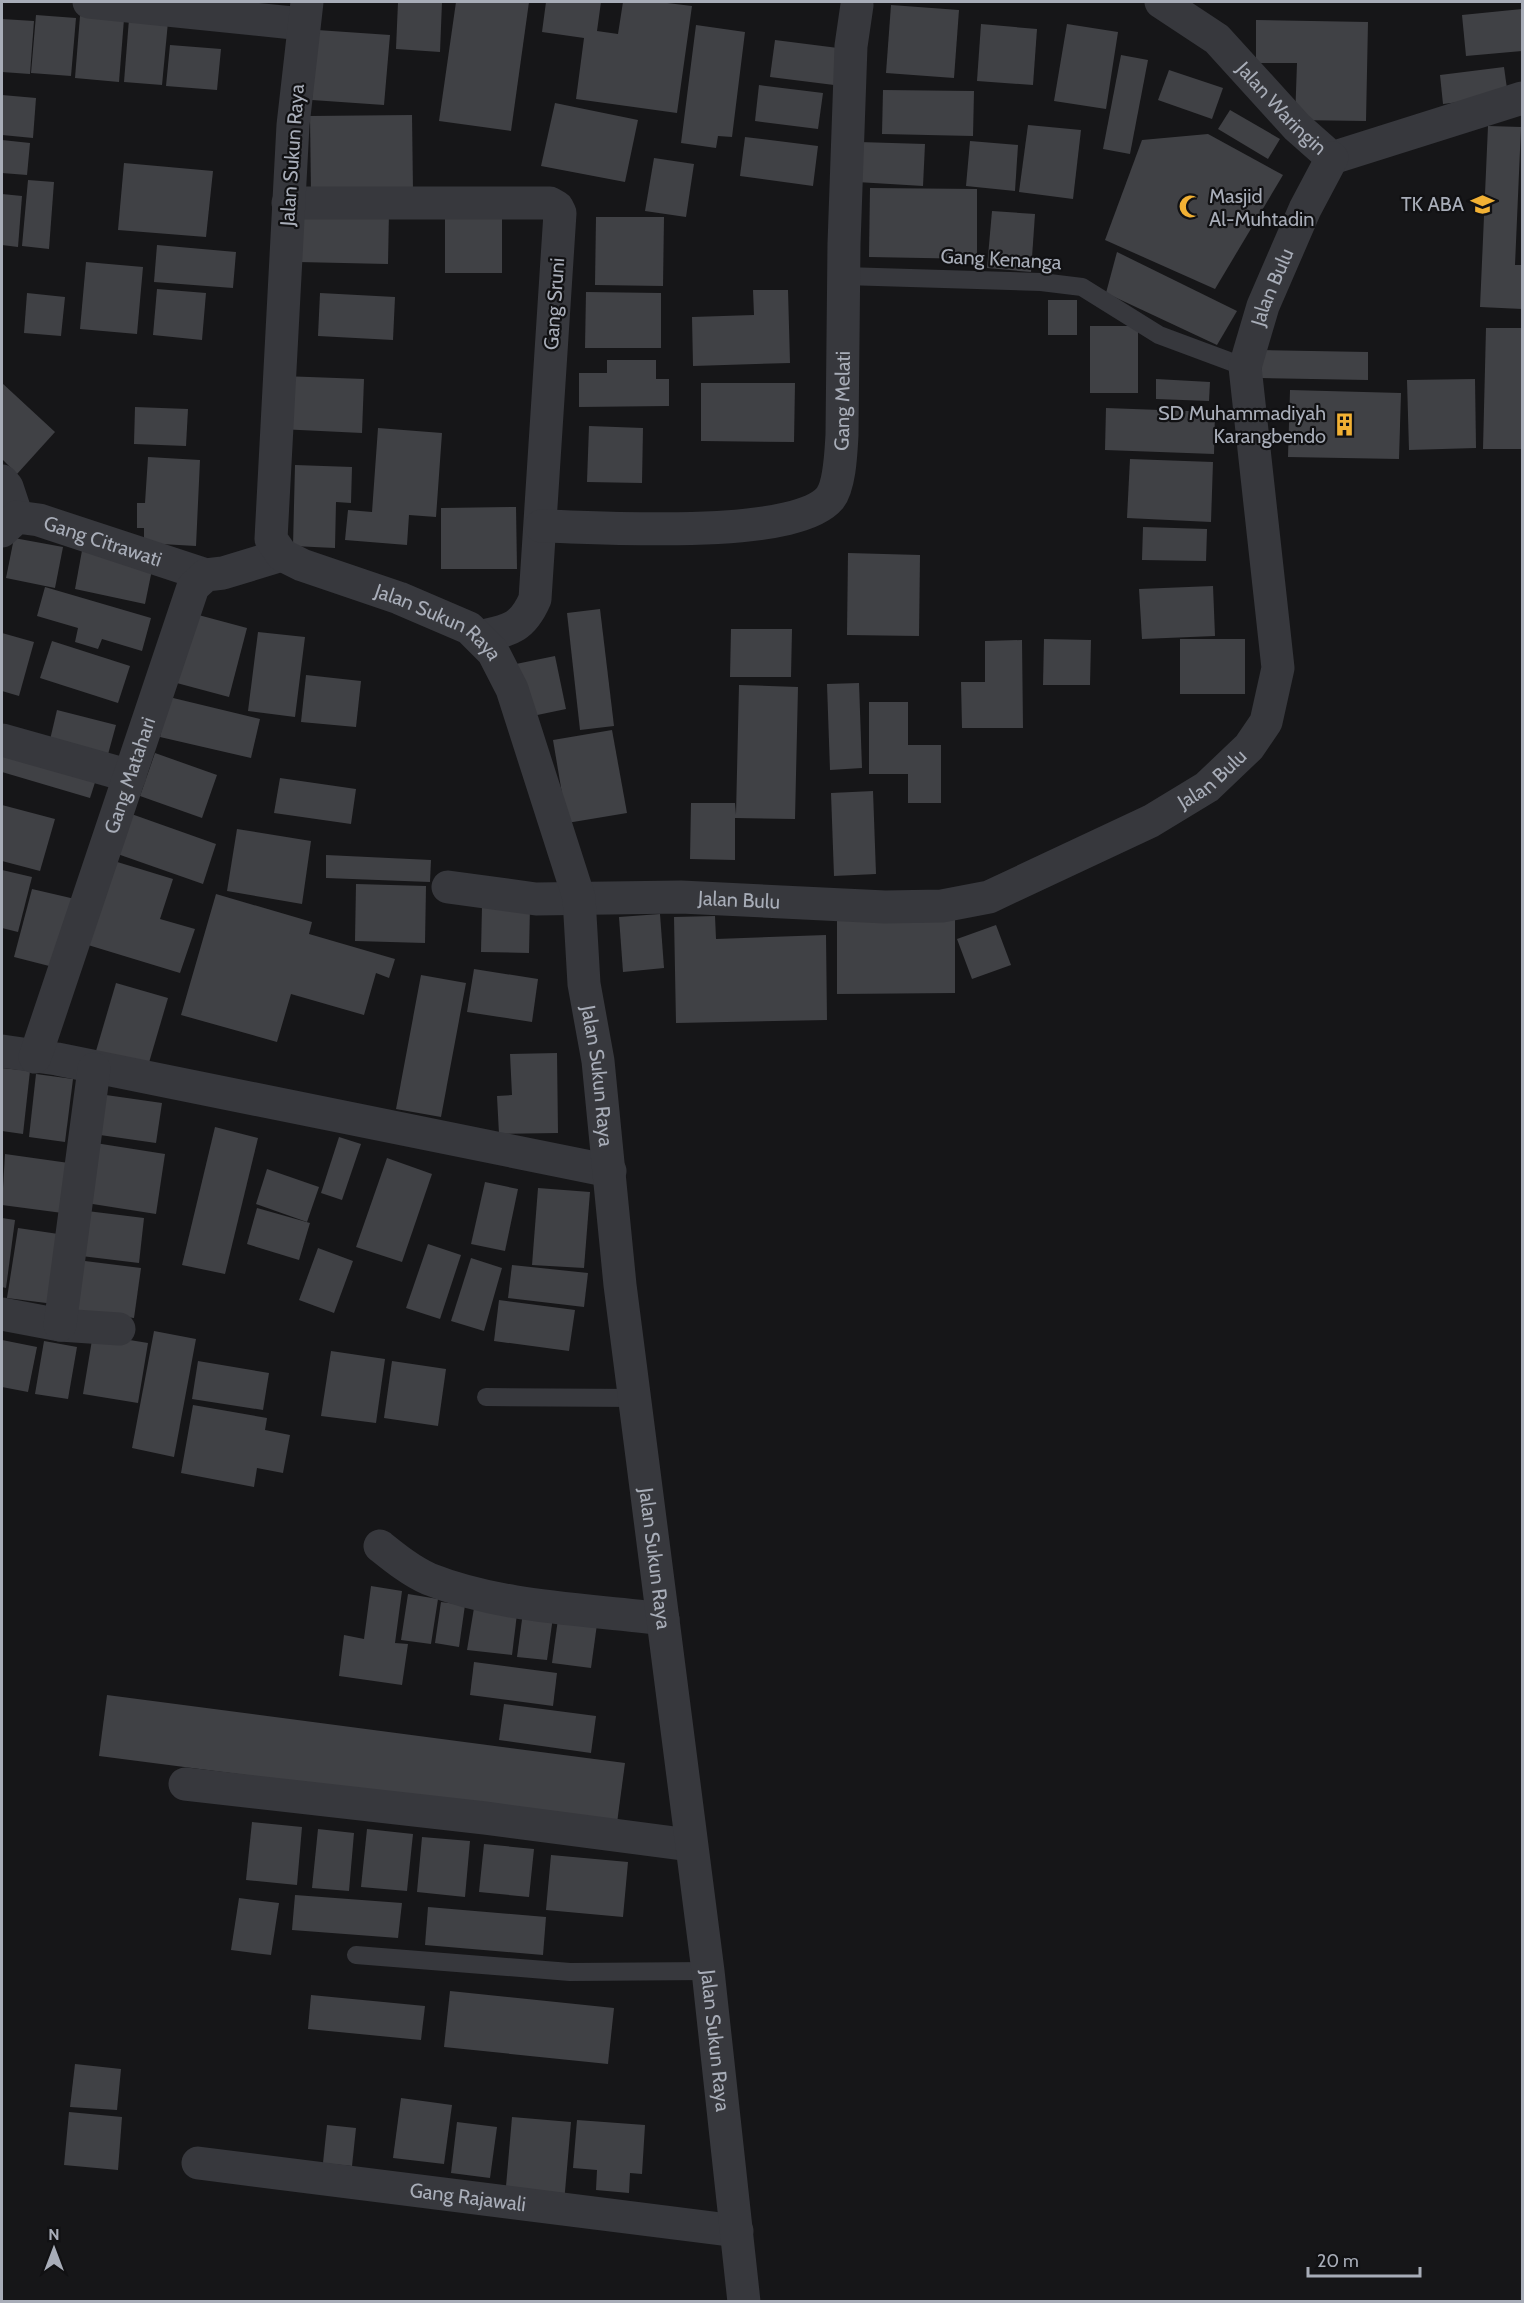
<svg xmlns="http://www.w3.org/2000/svg" width="1524" height="2303" font-family="Cabin,sans-serif">
<style>
.building{fill:#404145}
.lines{fill:none;stroke-linecap:round;stroke-linejoin:round}
.service{stroke:#37383d;stroke-width:18}
.minor{stroke:#37383d;stroke-width:33}
.tertiary{stroke:#37383d;stroke-width:33}
.labels{text-anchor:middle;stroke-width:4.5;stroke-linejoin:round;paint-order:stroke}
.street-label{font-size:20px;fill:#a8adb8;stroke:#111113}
.poi-label{font-size:20px;fill:#a8adb8;stroke:#111113;text-anchor:end}
</style>
<rect width="100%" height="100%" fill="#161618"/>
<g class="building">
<path d="M398,2H442L440,52L396,49Z"/>
<path d="M456,2H529L511,131L439,121Z"/>
<path d="M546,2H601L597,31L618,34L623,2H659L692,6L677,113L576,99L584,38L542,32Z"/>
<path d="M891,5L959,10L954,78L886,73Z"/>
<path d="M1522,9V51L1466,56L1462,15Z"/>
<path d="M36,15L76,18L71,76L31,73Z"/>
<path d="M80,16L124,19L119,82L75,78Z"/>
<path d="M2,19L34,21L30,74L2,72Z"/>
<path d="M129,19L168,22L162,85L124,82Z"/>
<path d="M1256,20L1368,22L1366,121L1295,120L1297,63H1256Z"/>
<path d="M981,24L1037,29L1033,85L977,81Z"/>
<path d="M1067,24L1118,32L1106,109L1054,101Z"/>
<path d="M696,25L745,32L732,137L718,136L716,148L681,143Z"/>
<path d="M317,30L390,35L384,105L312,100Z"/>
<path d="M775,40L838,48L834,85L770,77Z"/>
<path d="M170,45L221,49L217,90L166,86Z"/>
<path d="M1121,55L1148,60L1130,154L1103,149Z"/>
<path d="M1504,67L1508,96L1443,104L1440,75Z"/>
<path d="M1169,70L1223,88L1212,119L1158,100Z"/>
<path d="M759,85L823,93L818,129L755,121Z"/>
<path d="M883,90L974,91L973,136L882,134Z"/>
<path d="M2,95L36,98L33,138L2,135Z"/>
<path d="M555,103L638,120L625,182L541,166Z"/>
<path d="M1230,110L1280,139L1268,159L1218,129Z"/>
<path d="M412,115L413,192L311,194L310,116Z"/>
<path d="M1028,125L1081,130L1073,199L1019,192Z"/>
<path d="M1488,126L1521,127L1515,265H1522V309L1480,307Z"/>
<path d="M1208,134L1283,175L1215,289L1105,240L1142,140Z"/>
<path d="M745,137L818,146L813,186L740,176Z"/>
<path d="M2,140L30,143L27,175L2,173Z"/>
<path d="M970,141L1018,145L1015,191L966,186Z"/>
<path d="M859,142L925,144L923,186L857,182Z"/>
<path d="M654,158L694,164L686,217L645,211Z"/>
<path d="M124,163L213,171L206,237L118,230Z"/>
<path d="M28,180L54,182L49,249L22,246Z"/>
<path d="M870,188L977,189V259L869,257Z"/>
<path d="M2,194L22,196L18,247L2,245Z"/>
<path d="M299,208L389,211L388,264L298,262Z"/>
<path d="M992,211L1035,214L1031,272L987,268Z"/>
<rect x="445" y="212" width="57" height="61"/>
<path d="M596,217H664L663,286L595,285Z"/>
<path d="M157,245L236,252L233,288L154,282Z"/>
<path d="M1117,252L1237,311L1217,345L1106,293Z"/>
<path d="M86,262L143,267L137,334L80,329Z"/>
<path d="M157,289L206,293L202,340L153,335Z"/>
<path d="M753,290H788L790,363L693,366L692,317L754,315Z"/>
<path d="M586,292L661,293V348H585Z"/>
<path d="M27,293L65,297L61,336L24,333Z"/>
<path d="M320,293L395,297L393,340L318,336Z"/>
<rect x="1048" y="300" width="29" height="35"/>
<rect x="1090" y="326" width="48" height="67"/>
<path d="M1486,328H1522V449H1483Z"/>
<path d="M1262,350L1368,352V380L1261,378Z"/>
<path d="M607,360H656V379H669V406L579,407V373H607Z"/>
<path d="M282,376L364,379L362,433L279,429Z"/>
<path d="M1156,379L1210,382L1209,401L1156,399Z"/>
<path d="M1475,379L1476,448L1409,450L1407,380Z"/>
<path d="M2,383L55,432L17,474L2,459Z"/>
<path d="M701,383H795L794,442L701,441Z"/>
<path d="M1290,390L1401,393L1399,459L1288,457Z"/>
<path d="M135,407L188,409L186,446L134,444Z"/>
<path d="M1106,408L1215,412L1214,454L1105,450Z"/>
<path d="M589,426L643,428L642,483L587,482Z"/>
<path d="M378,428L442,433L436,517L409,515L407,545L345,540L348,510L372,512Z"/>
<path d="M148,457L200,460L196,546L144,543V528H137V503H145Z"/>
<path d="M1130,459L1213,462L1211,522L1127,518Z"/>
<path d="M295,465L352,467L351,503L336,502L335,548L293,546Z"/>
<path d="M516,507L517,569H441V508Z"/>
<path d="M1143,527L1207,529L1206,561L1142,560Z"/>
<path d="M14,538L63,547L55,588L6,578Z"/>
<path d="M83,545L154,560L145,604L75,589Z"/>
<path d="M848,553L920,555L919,636L847,635Z"/>
<path d="M1213,586L1215,636L1142,639L1139,589Z"/>
<path d="M45,587L151,618L142,651L102,639L98,649L75,642L78,628L37,616Z"/>
<path d="M600,609L614,726L580,730L567,613Z"/>
<path d="M191,613L247,628L229,697L173,682Z"/>
<path d="M731,629H792L791,677H730Z"/>
<path d="M258,632L305,637L295,717L248,711Z"/>
<path d="M2,633L34,642L19,696L2,691Z"/>
<path d="M1044,639L1091,640L1090,685H1043Z"/>
<rect x="1180" y="639" width="65" height="55"/>
<path d="M1022,640L1023,728H962L961,682H985V641Z"/>
<path d="M52,641L130,666L118,703L40,678Z"/>
<path d="M555,656L566,709L523,718L511,665Z"/>
<path d="M306,675L361,681L356,727L301,722Z"/>
<path d="M859,683L862,768L830,770L827,684Z"/>
<path d="M739,685L798,687L795,819L735,818V860L690,859L691,803H735L736,815Z"/>
<path d="M169,697L260,719L251,758L160,737Z"/>
<path d="M869,702H908V745H941V803H908V774H869Z"/>
<path d="M57,710L116,725L107,758L49,744Z"/>
<path d="M612,730L627,813L567,823L553,740Z"/>
<path d="M2,742L99,770L90,798L2,772Z"/>
<path d="M155,753L217,775L202,818L140,796Z"/>
<path d="M280,778L356,789L351,824L274,813Z"/>
<path d="M873,791L876,874L834,876L831,793Z"/>
<path d="M2,805L55,819L40,871L2,861Z"/>
<path d="M123,811L216,844L203,884L109,851Z"/>
<path d="M237,829L311,841L302,904L227,891Z"/>
<path d="M326,855L431,860L430,882L326,878Z"/>
<path d="M114,861L173,879L160,919L195,929L180,973L88,945Z"/>
<path d="M2,870L32,877L18,932L2,928Z"/>
<path d="M356,884L426,886L425,943L355,941Z"/>
<path d="M32,889L75,899L57,968L14,957Z"/>
<path d="M216,894L312,922L309,934L395,959L389,978L376,973L364,1015L291,994L277,1042L181,1015Z"/>
<path d="M482,906H530L529,953L481,952Z"/>
<path d="M660,914L664,968L623,972L619,917Z"/>
<path d="M837,914H955V993L837,994Z"/>
<path d="M715,916L716,939L826,935L827,1020L676,1023L674,917Z"/>
<path d="M996,925L1011,965L972,979L957,939Z"/>
<path d="M474,969L538,979L532,1022L467,1012Z"/>
<path d="M421,975L466,983L441,1117L396,1109Z"/>
<path d="M116,983L168,998L148,1066L96,1051Z"/>
<path d="M557,1053L558,1133L499,1134L497,1096L512,1095L510,1054Z"/>
<path d="M2,1068L30,1071L23,1134L2,1131Z"/>
<path d="M36,1074L73,1079L65,1142L29,1137Z"/>
<path d="M99,1094L162,1103L156,1143L93,1134Z"/>
<path d="M215,1127L258,1138L225,1274L182,1265Z"/>
<path d="M339,1137L361,1144L342,1200L321,1193Z"/>
<path d="M89,1142L165,1154L156,1214L80,1202Z"/>
<path d="M5,1154L76,1164L70,1214L2,1205Z"/>
<path d="M387,1158L432,1174L402,1262L356,1247Z"/>
<path d="M267,1169L319,1187L307,1222L256,1204Z"/>
<path d="M485,1182L518,1189L505,1251L471,1244Z"/>
<path d="M538,1188L590,1192L584,1268L532,1265Z"/>
<path d="M257,1208L310,1223L299,1260L247,1244Z"/>
<path d="M79,1210L144,1218L139,1263L73,1255Z"/>
<path d="M2,1218L15,1220L6,1288L2,1287Z"/>
<path d="M18,1228L65,1235L54,1304L7,1298Z"/>
<path d="M428,1244L461,1255L440,1319L406,1308Z"/>
<path d="M318,1248L353,1261L334,1313L299,1300Z"/>
<path d="M471,1258L502,1268L484,1331L451,1321Z"/>
<path d="M77,1260L141,1268L134,1318L71,1310Z"/>
<path d="M512,1265L588,1273L584,1307L508,1298Z"/>
<path d="M499,1300L575,1310L569,1351L494,1341Z"/>
<path d="M154,1331L196,1339L174,1457L132,1448Z"/>
<path d="M93,1334L148,1343L138,1403L83,1394Z"/>
<path d="M2,1340L37,1347L28,1392L2,1387Z"/>
<path d="M44,1341L77,1347L68,1399L35,1394Z"/>
<path d="M331,1351L385,1359L376,1423L321,1416Z"/>
<path d="M198,1361L269,1373L263,1410L192,1399Z"/>
<path d="M392,1361L446,1369L438,1426L384,1418Z"/>
<path d="M193,1405L267,1418L265,1430L290,1435L283,1473L257,1468L254,1487L181,1473Z"/>
<path d="M371,1586L402,1591L395,1643L408,1644L402,1685L339,1676L344,1635L364,1639Z"/>
<path d="M408,1594L438,1599L431,1644L401,1640Z"/>
<path d="M441,1602L465,1605L459,1647L435,1643Z"/>
<path d="M474,1608L517,1614L512,1655L467,1650Z"/>
<path d="M523,1612L553,1617L547,1660L517,1657Z"/>
<path d="M558,1619L597,1624L591,1668L552,1663Z"/>
<path d="M474,1662L557,1673L553,1706L470,1695Z"/>
<path d="M107,1695L625,1763L617,1823L99,1756Z"/>
<path d="M504,1704L596,1716L591,1753L499,1740Z"/>
<path d="M252,1822L302,1827L297,1885L246,1880Z"/>
<path d="M318,1829L354,1833L349,1891L312,1888Z"/>
<path d="M367,1829L413,1834L407,1891L361,1887Z"/>
<path d="M422,1837L470,1841L465,1897L417,1892Z"/>
<path d="M484,1844L534,1849L529,1897L479,1892Z"/>
<path d="M551,1855L628,1862L623,1917L546,1910Z"/>
<path d="M295,1895L402,1903L398,1938L292,1930Z"/>
<path d="M239,1898L279,1903L271,1955L231,1950Z"/>
<path d="M428,1907L546,1917L543,1955L425,1945Z"/>
<path d="M450,1991L614,2008L608,2064L444,2047Z"/>
<path d="M311,1995L425,2006L421,2040L308,2029Z"/>
<path d="M75,2064L121,2069L117,2110L70,2107Z"/>
<path d="M401,2098L452,2105L444,2164L393,2158Z"/>
<path d="M69,2112L122,2117L118,2170L64,2165Z"/>
<path d="M512,2117L571,2122L564,2203L505,2198Z"/>
<path d="M577,2120L645,2125L642,2174L630,2173L629,2193L596,2190L597,2170L573,2168Z"/>
<path d="M457,2122L497,2127L490,2178L451,2173Z"/>
<path d="M327,2125L356,2128L352,2166L323,2163Z"/>
</g>
<g class="lines">
<g class="service">
<path d="M844,276L1041,282L1082,287L1159,335L1245,367"/>
<path d="M486,1397L637,1398"/>
<path d="M356,1955L570,1972L708,1971"/>
</g>
<g class="minor">
<path d="M89,2L303,24"/>
<path id="s1" d="M1161,2L1217,39L1297,127L1332,158L1522,98"/>
<path d="M288,203H550L557,207L560,213L535,599C522,629 509,630 479,637"/>
<path d="M2,481L7,487L17,517"/>
<path id="s2" d="M541,526C598,527 794,541 830,498C840,485 841,451 842,435L844,244L851,46L857,5"/>
<path id="s3" d="M2,531L17,517L39,520L206,575"/>
<path d="M2,740L130,776"/>
<path id="s4" d="M448,887L536,899L681,897L885,907L942,906L989,897L1151,821L1207,787L1249,747L1266,722L1278,668L1245,367L1263,306L1305,209L1332,158"/>
<path d="M2,1051L57,1059L610,1171"/>
<path id="s5" d="M35,1057L193,587L206,575L223,573L282,555"/>
<path d="M2,1314L60,1325L119,1329"/>
<path d="M60,1325L94,1069"/>
<path d="M380,1546C395,1558 411,1571 429,1579C502,1608 586,1609 663,1619"/>
<path d="M185,1784L485,1818L690,1845"/>
<path id="s6" d="M198,2163L737,2231"/>
</g>
<path class="tertiary" id="s7" d="M307,2L293,125L271,539L282,555L302,565L399,598L469,628L493,652L512,689L579,898L584,984L598,1061L620,1285L708,1971L744,2302"/>
</g>
<defs>
<symbol id="school-bare" viewBox="-9 -9 18 18"><path d="M0-5L7-2L0 1L-7-2ZM-4 1L0 2.5L4 1V4Q0 6-4 4Z" fill="#f2b134" stroke="#111113" stroke-width="2.5" paint-order="stroke"/></symbol>
<symbol id="mosque-bare" viewBox="-9 -9 18 18"><path d="M3.5-4.9A6 6 0 1 0 3.5 4.9A5 5 0 1 1 3.5-4.9Z" fill="#f2b134" stroke="#111113" stroke-width="2.5" paint-order="stroke"/></symbol>
<symbol id="building-bare" viewBox="-9 -9 18 18"><path d="M-4-6H4V6H1V3H-1V6H-4ZM-2.5-4.3h1.7v1.8h-1.7ZM.8-4.3h1.7v1.8H.8ZM-2.5-1h1.7V.8h-1.7ZM.8-1h1.7V.8H.8Z" fill="#f2b134" stroke="#111113" stroke-width="2.5" paint-order="stroke"/></symbol>
</defs>
<g fill-rule="evenodd">
<use href="#school-bare" x="1466" y="188" width="33" height="33"/>
<use href="#mosque-bare" x="1174" y="190" width="33" height="33"/>
<use href="#building-bare" x="1328" y="408" width="33" height="33"/>
</g>
<g class="labels">
<g class="street-label">
<text dy="7" stroke="none"><textPath href="#s1" startOffset="162">Jalan Waringin</textPath></text>
<text transform="translate(292 155) rotate(-86)" y="7">Jalan Sukun Raya</text>
<text transform="translate(1001 259) rotate(3)" y="7">Gang Kenanga</text>
<text dy="7" stroke="none"><textPath href="#s4" startOffset="1318">Jalan Bulu</textPath></text>
<text transform="translate(554 304) rotate(-86)" y="7">Gang Sruni</text>
<text dy="7" stroke="none"><textPath href="#s2" startOffset="394">Gang Melati</textPath></text>
<text dy="7" stroke="none"><textPath href="#s3" startOffset="110">Gang Citrawati</textPath></text>
<text dy="7" stroke="none"><textPath href="#s7" startOffset="729">Jalan Sukun Raya</textPath></text>
<text dy="7" stroke="none"><textPath href="#s5" startOffset="297">Gang Matahari</textPath></text>
<text dy="7" stroke="none"><textPath href="#s4" startOffset="796">Jalan Bulu</textPath></text>
<text dy="7" stroke="none"><textPath href="#s4" startOffset="292">Jalan Bulu</textPath></text>
<text dy="7" stroke="none"><textPath href="#s7" startOffset="1233">Jalan Sukun Raya</textPath></text>
<text dy="7" stroke="none"><textPath href="#s7" startOffset="1719">Jalan Sukun Raya</textPath></text>
<text dy="7" stroke="none"><textPath href="#s7" startOffset="2205">Jalan Sukun Raya</textPath></text>
<text dy="7" stroke="none"><textPath href="#s6" startOffset="272">Gang Rajawali</textPath></text>
</g>
<g class="poi-label">
<text x="1209" y="203" text-anchor="start">Masjid<tspan x="1209" dy="23">Al-Muhtadin</tspan></text>
<text x="1464" y="211">TK ABA</text>
<text x="1326" y="420">SD Muhammadiyah<tspan x="1326" dy="23">Karangbendo</tspan></text>
</g>
</g>
<rect width="1524" height="2303" fill="none" stroke="#a8adb8" stroke-width="6"/>
<g transform="translate(54 2249)" stroke="#111113" stroke-width="4.5" paint-order="stroke">
<path d="M0-4.5L10 22L0 15L-10 22Z" fill="#a8adb8"/>
<text y="-9" font-size="16" font-weight="bold" text-anchor="middle" fill="#a8adb8">N</text>
</g>
<path d="M1308 2267v9h112v-9" fill="none" stroke="#a8adb8" stroke-width="3"/>
<text x="1317" y="2267" font-size="18" fill="#a8adb8" stroke="#111113" stroke-width="4.5" paint-order="stroke">20 m</text>
</svg>
